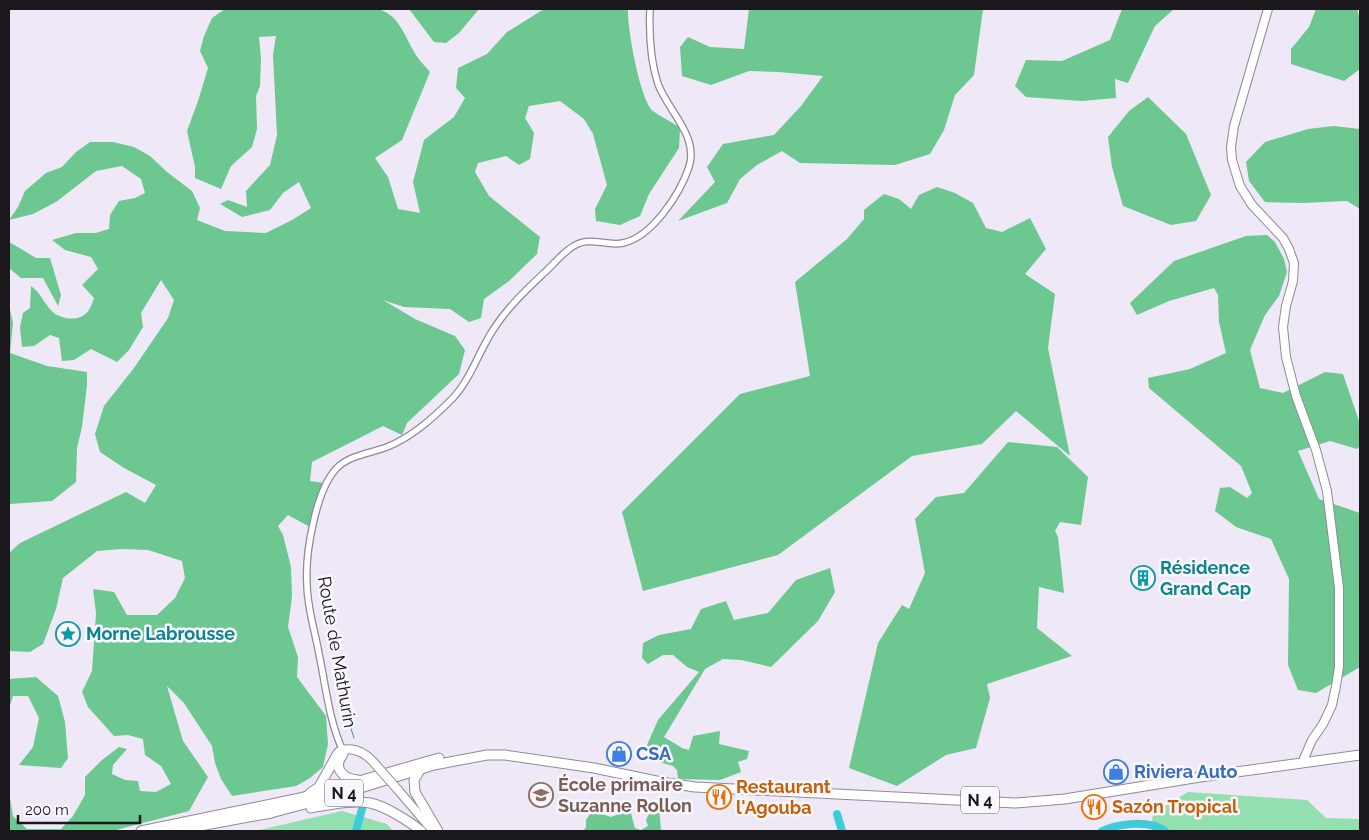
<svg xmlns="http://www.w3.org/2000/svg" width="1369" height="840" font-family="Raleway,sans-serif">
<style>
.green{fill:#94dfb0}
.forest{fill:#6cc791}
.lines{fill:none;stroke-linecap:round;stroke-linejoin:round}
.stream{stroke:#3496a1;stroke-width:1}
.river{stroke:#3fccd9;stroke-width:8}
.minor-casing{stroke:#8f8a97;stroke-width:8}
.major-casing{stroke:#8f8a97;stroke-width:10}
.highway-casing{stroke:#8f8a97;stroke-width:11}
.minor{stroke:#fff;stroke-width:5.5}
.major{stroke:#fff;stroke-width:8}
.highway{stroke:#fff;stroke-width:9}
.major-bridge-casing{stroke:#8f8a97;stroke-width:10;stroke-linecap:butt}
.major-bridge{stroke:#fff;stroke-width:8}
.labels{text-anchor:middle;stroke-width:5;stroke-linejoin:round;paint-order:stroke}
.shield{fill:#f9f7fd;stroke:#5d5b60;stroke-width:1}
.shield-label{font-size:16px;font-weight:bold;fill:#1a181d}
.culture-label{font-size:18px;font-weight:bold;fill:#0d838f;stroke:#f9f7fd;text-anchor:start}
.street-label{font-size:18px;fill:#1a181d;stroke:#f9f7fd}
.shop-label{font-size:18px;font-weight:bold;fill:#366cbe;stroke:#f9f7fd;text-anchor:start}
.education-label{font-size:18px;font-weight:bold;fill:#785e54;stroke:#f9f7fd;text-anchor:start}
.food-label{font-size:18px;font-weight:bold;fill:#c56008;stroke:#f9f7fd;text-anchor:start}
</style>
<rect width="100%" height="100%" fill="#eee8f7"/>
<g class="green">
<path d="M1188,792L1307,800L1326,818L1360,819V831H1151L1153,813Z"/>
<path d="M342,811L387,824L393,831H255Z"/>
</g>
<g class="forest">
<path d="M225,9H376C397,12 404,34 413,50C417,58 424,65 430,72L402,140L375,158L388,177L398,209L420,213L413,182L424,140L454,117L465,98L456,88L458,68L487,54L507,32L544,9H628C627,27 640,100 653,111C661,117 671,121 680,128L679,148L649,194L640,216L620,225L596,221L595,209L607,185L593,134L584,119L560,101L529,106L525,118L534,133L530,159L519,165L506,156L478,163L475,172L489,196L540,237L537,254L509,281L484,299L481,318L469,322L450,309L404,307L383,300L415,319L455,336L465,350L459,374L407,423L402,435L383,426L312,462L310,481L324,483L310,527L288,515L278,526L283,535L291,567L292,596L288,627L298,657L297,677L326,716L328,744L323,767L310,778L296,786L232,796L221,779L215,763L212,746L184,703L167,686L183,741L208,777L189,811L112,831H9V792L13,816L27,829H61L73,816L85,795V777L102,760L119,747L127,749L113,765L112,774L125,780L138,781L140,791L156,792L171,784L161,766L145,755L143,739L128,735L114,736L88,707L82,692L92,671L96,613L93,589L114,592L127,615H157L175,598L185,578L182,561L148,550L121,549L97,551L63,578L56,609L43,644L30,652L9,651V553L20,543L126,492L145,503L156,485L124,468L100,452L95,434L104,406L134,368L168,318L174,300L161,280L141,313L143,327L129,350L117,362L91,349L74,360L62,361L59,338L50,335L34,346L22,347L20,327L23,313L30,308L31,286C41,293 46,307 54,313C62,319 76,321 84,315C90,311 92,304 94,298L82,285L98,269L91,257L65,250L52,240L76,233H96L109,229L110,215L119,201L135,198L145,193L141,179L122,166L96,171L56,202L33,214L9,220L18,207L25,191L46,173L62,167L76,152L90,142H113L134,147L150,156L167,172L192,191L200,208L197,220L225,231L266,233L292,220L311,208L299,182L283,193L270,210L242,217L220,204L228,200L247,207L246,191L270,165L277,135L273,55L276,36L259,37L261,58L260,86L256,96L257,129L252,147L231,166L221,189L195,178V167L187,131L198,101L208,68L200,51L204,36L212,18Z"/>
<path d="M409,9H479L459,33L446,43L434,42Z"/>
<path d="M749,9H983L974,75L955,95L944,130L930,154L895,165L800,163L782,151L757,165L740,179L727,203L678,221L715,182L707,167L723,144L774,135L801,106L823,76L779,72L749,71L711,85L682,76L680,47L688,37L710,47L744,49Z"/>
<path d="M1122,9H1174L1155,26L1128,83L1115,79L1116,98L1082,101L1026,97L1015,86L1026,60L1062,61L1110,40Z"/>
<path d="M1316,9H1357L1360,19V69L1344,81L1291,64V49L1309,27Z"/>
<path d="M1148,97L1186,134L1211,195L1196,221L1171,225L1123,206L1112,167L1108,137L1129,111Z"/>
<path d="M1334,126L1360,129V209L1347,201L1303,203L1265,202L1249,181L1246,162L1265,142L1308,129Z"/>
<path d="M937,187L955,193L973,203L986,228L1002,232L1030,218L1046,249L1025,274L1055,294L1048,348L1070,456L1016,411L982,444L912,456L778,555L643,591L622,512L740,394L810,376L795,282L847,239L864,219V210L884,194L899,199L911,209L919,195Z"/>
<path d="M1267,235L1275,242L1284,259L1287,272L1279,296L1265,315L1250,350L1260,388L1283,393L1325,372L1343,374L1360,424V446L1357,449L1330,441L1298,451L1319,499L1360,513V667L1316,693L1298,690L1288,665L1289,579L1271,539L1236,527L1215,511L1220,488L1230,487L1247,498L1252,493L1241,466L1149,388L1148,378L1190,369L1226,353L1219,322L1218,295L1214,288L1169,301L1137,315L1130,303L1174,261L1246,236Z"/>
<path d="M9,243H11L36,258H50L61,295L58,306L43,278H21L9,268Z"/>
<path d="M9,305L13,323L10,353L47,366L87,372V385L82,427L77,448L76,482L52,501L10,504L9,500V398H10Z"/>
<path d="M1008,442L1057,447L1088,477L1081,525L1060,522L1055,531L1058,537L1064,593L1039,587L1037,628L1072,656L987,684L990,698L976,748L946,755L897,786L849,768L878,643L902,605L909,609L925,573L915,519L936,497L964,493Z"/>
<path d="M830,568L835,592L818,621L771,667L741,660L723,659L705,669L664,737L682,748L689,750L693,736L720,731L719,744L749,751L747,759L738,762L741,772L720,780L678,779L677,770L673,766L652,760L647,745L658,720L699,672L687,667L673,655H663L648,664L642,658L643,643L659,635L691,629L701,609L726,601L734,620L768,613L796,580Z"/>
<path d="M36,677L58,696L65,722L68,758L61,768L19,765L33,747L39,718L28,696H13L9,709V679Z"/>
<path d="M659,806L661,830L658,831H583L586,827V820L592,811L611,817L630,810L635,828L641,830L648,826L646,820L652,807Z"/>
</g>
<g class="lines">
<path class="stream" d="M336,662L345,710L354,738"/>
<g class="river">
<path d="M837,814L842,831"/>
<path d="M356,831L362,809"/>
<path d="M1102,831C1119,823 1150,820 1165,831"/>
</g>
<defs>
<path id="minor" d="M343,751C329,721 326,687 319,654C315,631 307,607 307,584C305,554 316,486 339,466C352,455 371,453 387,447C412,437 433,418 452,399C471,379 478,353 493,330C507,308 525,291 544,273C552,266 559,257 568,250C588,233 604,247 623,243C652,237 680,194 689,167C699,136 668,111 658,84C650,60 649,34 650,9"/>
<g id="major">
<path d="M1268,9L1234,126L1231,147L1232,160L1240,186L1252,205L1283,238L1289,249L1294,263L1293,281L1286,306L1283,327L1286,357L1296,396L1316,450L1327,491L1339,588V667L1336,686L1332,705L1323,724L1312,740L1302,763"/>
<path d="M342,750C356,747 367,754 376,765"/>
<path d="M398,790L433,831"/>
</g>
<g id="highway">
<path d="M343,754C332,768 343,779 358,780"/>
<path d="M420,770L414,780L415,792L438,831"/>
<path d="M310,793L319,787L338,753L342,750"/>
<path d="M311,808C330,805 350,800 370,803C385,806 409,821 421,831"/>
<path d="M267,814L335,796L434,765L487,755H505L594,768L661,782L695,787L1015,803L1065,799L1200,777L1360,755"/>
<path d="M141,831L300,798L439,758"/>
<path d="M173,831L271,813"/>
</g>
</defs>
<use href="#minor" class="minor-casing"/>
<use href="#major" class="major-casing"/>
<use href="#highway" class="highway-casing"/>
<use href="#minor" class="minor"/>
<use href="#major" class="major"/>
<use href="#highway" class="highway"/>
<defs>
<path id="major-bridge" d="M376,765L398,790"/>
</defs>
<use href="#major-bridge" class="major-bridge-casing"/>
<use href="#major-bridge" class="major-bridge"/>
</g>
<defs>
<symbol id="building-ring" viewBox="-11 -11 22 22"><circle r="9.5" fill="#f9f7fd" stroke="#0f9aa8" stroke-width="1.5"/><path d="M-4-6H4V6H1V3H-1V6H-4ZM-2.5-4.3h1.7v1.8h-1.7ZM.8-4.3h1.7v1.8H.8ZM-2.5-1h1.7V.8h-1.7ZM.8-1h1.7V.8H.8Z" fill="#0f9aa8"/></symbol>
<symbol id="sight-ring" viewBox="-11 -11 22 22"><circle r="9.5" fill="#f9f7fd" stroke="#0f9aa8" stroke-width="1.5"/><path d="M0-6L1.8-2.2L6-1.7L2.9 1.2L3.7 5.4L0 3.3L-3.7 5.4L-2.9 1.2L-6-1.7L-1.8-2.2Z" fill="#0f9aa8"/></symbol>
<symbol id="shop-ring" viewBox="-11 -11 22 22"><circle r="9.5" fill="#f9f7fd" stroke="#3f7fe0" stroke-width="1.5"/><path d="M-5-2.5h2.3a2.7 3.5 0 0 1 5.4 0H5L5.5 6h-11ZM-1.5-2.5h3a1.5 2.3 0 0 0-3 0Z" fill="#3f7fe0"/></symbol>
<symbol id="school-ring" viewBox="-11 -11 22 22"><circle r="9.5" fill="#f9f7fd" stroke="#8d6e63" stroke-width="1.5"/><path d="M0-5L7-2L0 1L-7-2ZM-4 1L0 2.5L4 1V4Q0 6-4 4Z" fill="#8d6e63"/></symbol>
<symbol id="restaurant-ring" viewBox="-11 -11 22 22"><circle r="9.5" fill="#f9f7fd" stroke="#e8710a" stroke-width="1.5"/><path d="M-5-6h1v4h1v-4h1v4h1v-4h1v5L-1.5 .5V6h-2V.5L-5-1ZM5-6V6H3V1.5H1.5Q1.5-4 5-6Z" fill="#e8710a"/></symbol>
</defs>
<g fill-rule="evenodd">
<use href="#building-ring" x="1129" y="564" width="28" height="28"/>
<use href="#sight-ring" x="54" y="620" width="28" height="28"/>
<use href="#shop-ring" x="605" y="740" width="28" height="28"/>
<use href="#shop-ring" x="1102" y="758" width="28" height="28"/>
<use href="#school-ring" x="527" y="781" width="28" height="28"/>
<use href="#restaurant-ring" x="705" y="783" width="28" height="28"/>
<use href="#restaurant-ring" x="1080" y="793" width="28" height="28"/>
</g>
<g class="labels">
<g class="shield">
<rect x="325" y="779.5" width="38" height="27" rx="4"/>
<rect x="961" y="786.5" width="38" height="27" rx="4"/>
</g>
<g class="shield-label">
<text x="344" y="799">N 4</text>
<text x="980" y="806">N 4</text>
</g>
<g class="culture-label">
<text x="1160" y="574">Résidence<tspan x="1160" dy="21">Grand Cap</tspan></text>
<text x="86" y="640">Morne Labrousse</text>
</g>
<g class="street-label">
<text transform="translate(337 652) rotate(80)" y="6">Route de Mathurin</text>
</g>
<g class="shop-label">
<text x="636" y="760">CSA</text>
<text x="1134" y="778">Riviera Auto</text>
</g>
<g class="education-label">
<text x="558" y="791">École primaire<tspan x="558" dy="21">Suzanne Rollon</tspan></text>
</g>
<g class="food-label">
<text x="736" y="793">Restaurant<tspan x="736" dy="21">l'Agouba</tspan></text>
<text x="1112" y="813">Sazón Tropical</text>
</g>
</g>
<rect width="1369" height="840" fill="none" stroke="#1a181d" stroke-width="20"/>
<path d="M18 815v8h122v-8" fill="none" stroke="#1a181d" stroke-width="2.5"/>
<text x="25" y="815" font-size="15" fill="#1a181d" stroke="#f9f7fd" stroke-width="4" paint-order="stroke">200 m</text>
</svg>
